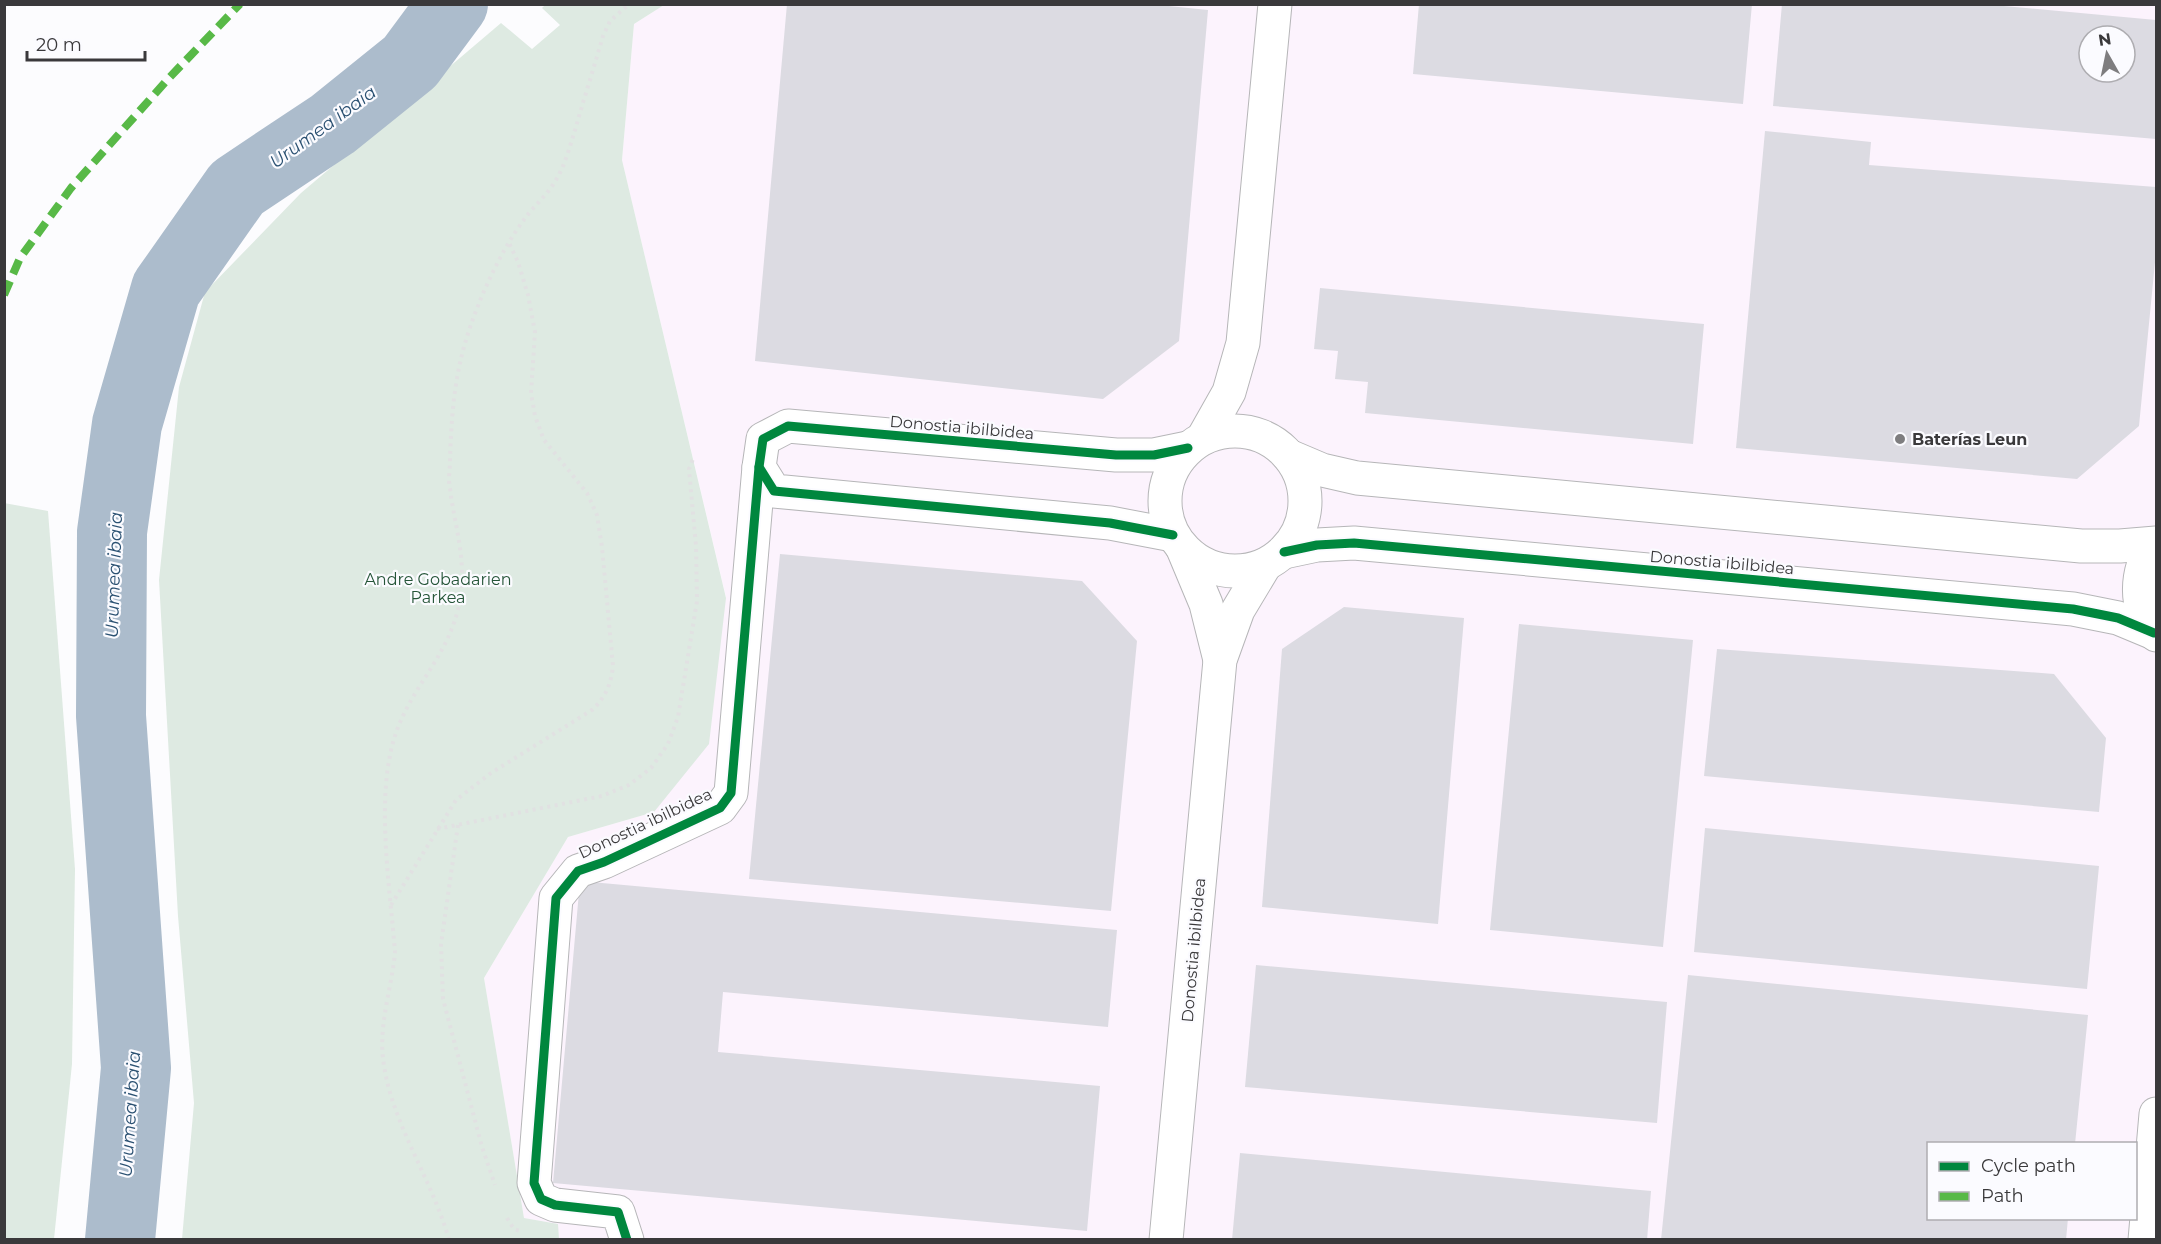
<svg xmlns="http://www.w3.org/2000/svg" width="2161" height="1244" font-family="Montserrat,sans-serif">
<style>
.industrial{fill:#fcf3fd;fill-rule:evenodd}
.green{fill:#deeae2}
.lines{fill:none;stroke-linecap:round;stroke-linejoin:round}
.river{stroke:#acbccc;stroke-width:70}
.building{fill:#dcdbe2;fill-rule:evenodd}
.street-casing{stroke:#b6b6b8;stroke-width:35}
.path{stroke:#e1e1e2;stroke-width:4;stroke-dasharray:3 4.5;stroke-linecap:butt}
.street{stroke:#fff;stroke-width:33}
.quiet{stroke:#58b947;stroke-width:8;stroke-dasharray:15 8;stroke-linecap:butt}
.cycleway-casing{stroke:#fbfbff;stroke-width:13}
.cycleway{stroke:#00873e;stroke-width:9}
.poi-dot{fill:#7e7d7f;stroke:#fbfbff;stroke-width:2}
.labels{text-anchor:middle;stroke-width:4.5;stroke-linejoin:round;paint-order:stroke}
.street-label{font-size:16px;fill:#3a393b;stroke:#fbfbff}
.poi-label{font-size:16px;font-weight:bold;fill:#3a393b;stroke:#fbfbff;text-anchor:start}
.park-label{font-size:16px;fill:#255538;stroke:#fbfbff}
.water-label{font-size:18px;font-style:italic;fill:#2b5172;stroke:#fbfbff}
</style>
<rect width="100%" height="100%" fill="#fcfcfe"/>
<path class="industrial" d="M664,5H2156V1239H559L557,1224L524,1218L484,978L568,837L654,812L726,597L622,160L634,24ZM2089,36H2125V72H2089ZM1928,1144H2136V1218H1928Z"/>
<g class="green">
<path d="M545,5H664L634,24L622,160L726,598L709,744L654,812L568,837L484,978L524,1218L558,1224L559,1239H182L194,1103L178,916L159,580L179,387L205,292L301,193L501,23L532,49L560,25L542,8Z"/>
<path d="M4,503L48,511L75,869L72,1064L54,1239H5Z"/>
</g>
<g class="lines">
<path class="river" d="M120,1240L136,1068L111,716L112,532L127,424L166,289L237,188L333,124L410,62L453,4"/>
</g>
<g class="building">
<path d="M787,4H1149L1208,10L1179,341L1103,399L755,361Z"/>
<path d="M1419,4H1752L1743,104L1413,74Z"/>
<path d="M1782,4H1982L2156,20V139L1773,106ZM2089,36H2125V72H2089Z"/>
<path d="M1765,131L1871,142L1869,165L2156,187V252L2139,426L2077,479L1736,448Z"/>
<path d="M1320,288L1704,324L1693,444L1365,413L1368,382L1335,379L1338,351L1314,349Z"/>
<path d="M780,554L1082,581L1137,641L1111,911L749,879Z"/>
<path d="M1344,607L1464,618L1438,924L1262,907L1282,649Z"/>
<path d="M1519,624L1693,640L1663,947L1490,930Z"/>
<path d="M1717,649L2054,674L2106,738L2099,812L1704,776Z"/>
<path d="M1705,828L2099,866L2087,989L1694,952Z"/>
<path d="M580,881L1117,930L1108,1027L723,992L718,1052L1100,1086L1087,1231L553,1183Z"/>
<path d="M1256,965L1667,1002L1657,1123L1245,1087Z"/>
<path d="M1688,975L2088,1015L2075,1144H1928V1218H2068L2066,1240H1661Z"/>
<path d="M1240,1153L1651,1191L1647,1240H1232Z"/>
</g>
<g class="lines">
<defs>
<g id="street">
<circle cx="1235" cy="501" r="70"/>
<path d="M1203,438L1229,392L1243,343L1275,4"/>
<path d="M1289,456L1322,470L1357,478L2081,546H2120L2156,543"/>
<path d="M1173,535L1110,523L774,491L759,467L763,439L788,426L1116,455H1154L1188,448"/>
<path d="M2156,545C2152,552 2146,559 2143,566C2136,589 2139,617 2156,635"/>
<path d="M1183,549L1206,604L1220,660"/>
<path d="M1284,552L1317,545L1354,543L2073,609L2118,618L2154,633"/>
<path d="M627,1240L618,1212L555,1205L541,1199L534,1183L556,898L578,871L604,862L720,808L731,793L759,467"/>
<path d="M1166,1240L1220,660L1238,610L1265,565"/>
<path d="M2145,1240L2156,1114"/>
</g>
</defs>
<use href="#street" class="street-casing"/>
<g class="path">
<path d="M458,825L441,944L443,999L482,1147L495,1185"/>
<path d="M437,829L602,796L629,785L651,768L668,744L678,717L697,601L696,546L689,469L693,459"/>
<path d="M391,905L456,800L491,773L592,710C606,697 611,684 613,666L602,547L597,515L587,493L544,440L535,416L531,393L535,332L528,295L518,262L509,243"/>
<path d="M507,1218L514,1229L520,1231"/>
<path d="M449,1240C432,1178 390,1122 383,1058C379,1022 392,987 395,952C390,886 374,792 397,730C414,684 448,656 459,605C468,564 455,528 450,489C448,480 450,469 450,460C451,428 453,394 460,363C470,317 497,255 526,217C535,205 548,194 556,180C565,165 570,146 575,130C584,99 594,67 603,36L610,21L629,4"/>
</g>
<use href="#street" class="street"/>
<path class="quiet" d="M4,295L20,258L71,188L168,79L240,4"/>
<defs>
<g id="cycleway">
<path d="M1173,535L1110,523L774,491L759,467L763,439L788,426L1116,455H1154L1188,448"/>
<path d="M1284,552L1317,545L1354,543L2073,609L2118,618L2154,633"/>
<path d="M627,1240L618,1212L555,1205L541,1199L534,1183L556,898L578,871L604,862L720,808L731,793L759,467"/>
</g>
</defs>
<use href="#cycleway" class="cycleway-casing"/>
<use href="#cycleway" class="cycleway"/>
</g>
<circle class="poi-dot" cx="1900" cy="439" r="6"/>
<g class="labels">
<g class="street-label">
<text transform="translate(962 427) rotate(5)" y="6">Donostia ibilbidea</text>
<text transform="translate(1722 562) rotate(5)" y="6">Donostia ibilbidea</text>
<text transform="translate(645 823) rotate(-25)" y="6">Donostia ibilbidea</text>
<text transform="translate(1193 950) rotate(-85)" y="6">Donostia ibilbidea</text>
</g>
<g class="poi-label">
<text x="1912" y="445">Baterías Leun</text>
</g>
<g class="park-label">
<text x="438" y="585">Andre Gobadarien<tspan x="438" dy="18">Parkea</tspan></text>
</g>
<g class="water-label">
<text transform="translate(323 127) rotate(-36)" y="6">Urumea ibaia</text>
<text transform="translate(114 575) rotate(-88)" y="6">Urumea ibaia</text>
<text transform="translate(130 1114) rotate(-86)" y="6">Urumea ibaia</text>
</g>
</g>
<rect width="2161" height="1244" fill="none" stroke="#3a393b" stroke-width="12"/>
<rect x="1927" y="1142" width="210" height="78" fill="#fbfbff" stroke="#aeadb1" stroke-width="1.5"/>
<rect x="1939" y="1162" width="30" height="9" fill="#00873e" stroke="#aeadb1" stroke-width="1.5"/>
<text x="1981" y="1172" font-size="18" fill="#3a393b">Cycle path</text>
<rect x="1939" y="1192" width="30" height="9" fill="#58b947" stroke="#aeadb1" stroke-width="1.5"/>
<text x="1981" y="1202" font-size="18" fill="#3a393b">Path</text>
<g transform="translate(2107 54) rotate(351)"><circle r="28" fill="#fbfbff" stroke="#aeadb1" stroke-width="1.5"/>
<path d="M0-4.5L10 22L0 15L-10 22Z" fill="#7e7d7f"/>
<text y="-9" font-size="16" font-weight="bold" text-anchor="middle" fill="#3a393b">N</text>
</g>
<path d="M27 51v9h118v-9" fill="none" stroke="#3a393b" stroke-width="3"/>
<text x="36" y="51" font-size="18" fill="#3a393b" stroke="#fbfbff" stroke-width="4.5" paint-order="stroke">20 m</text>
</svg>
